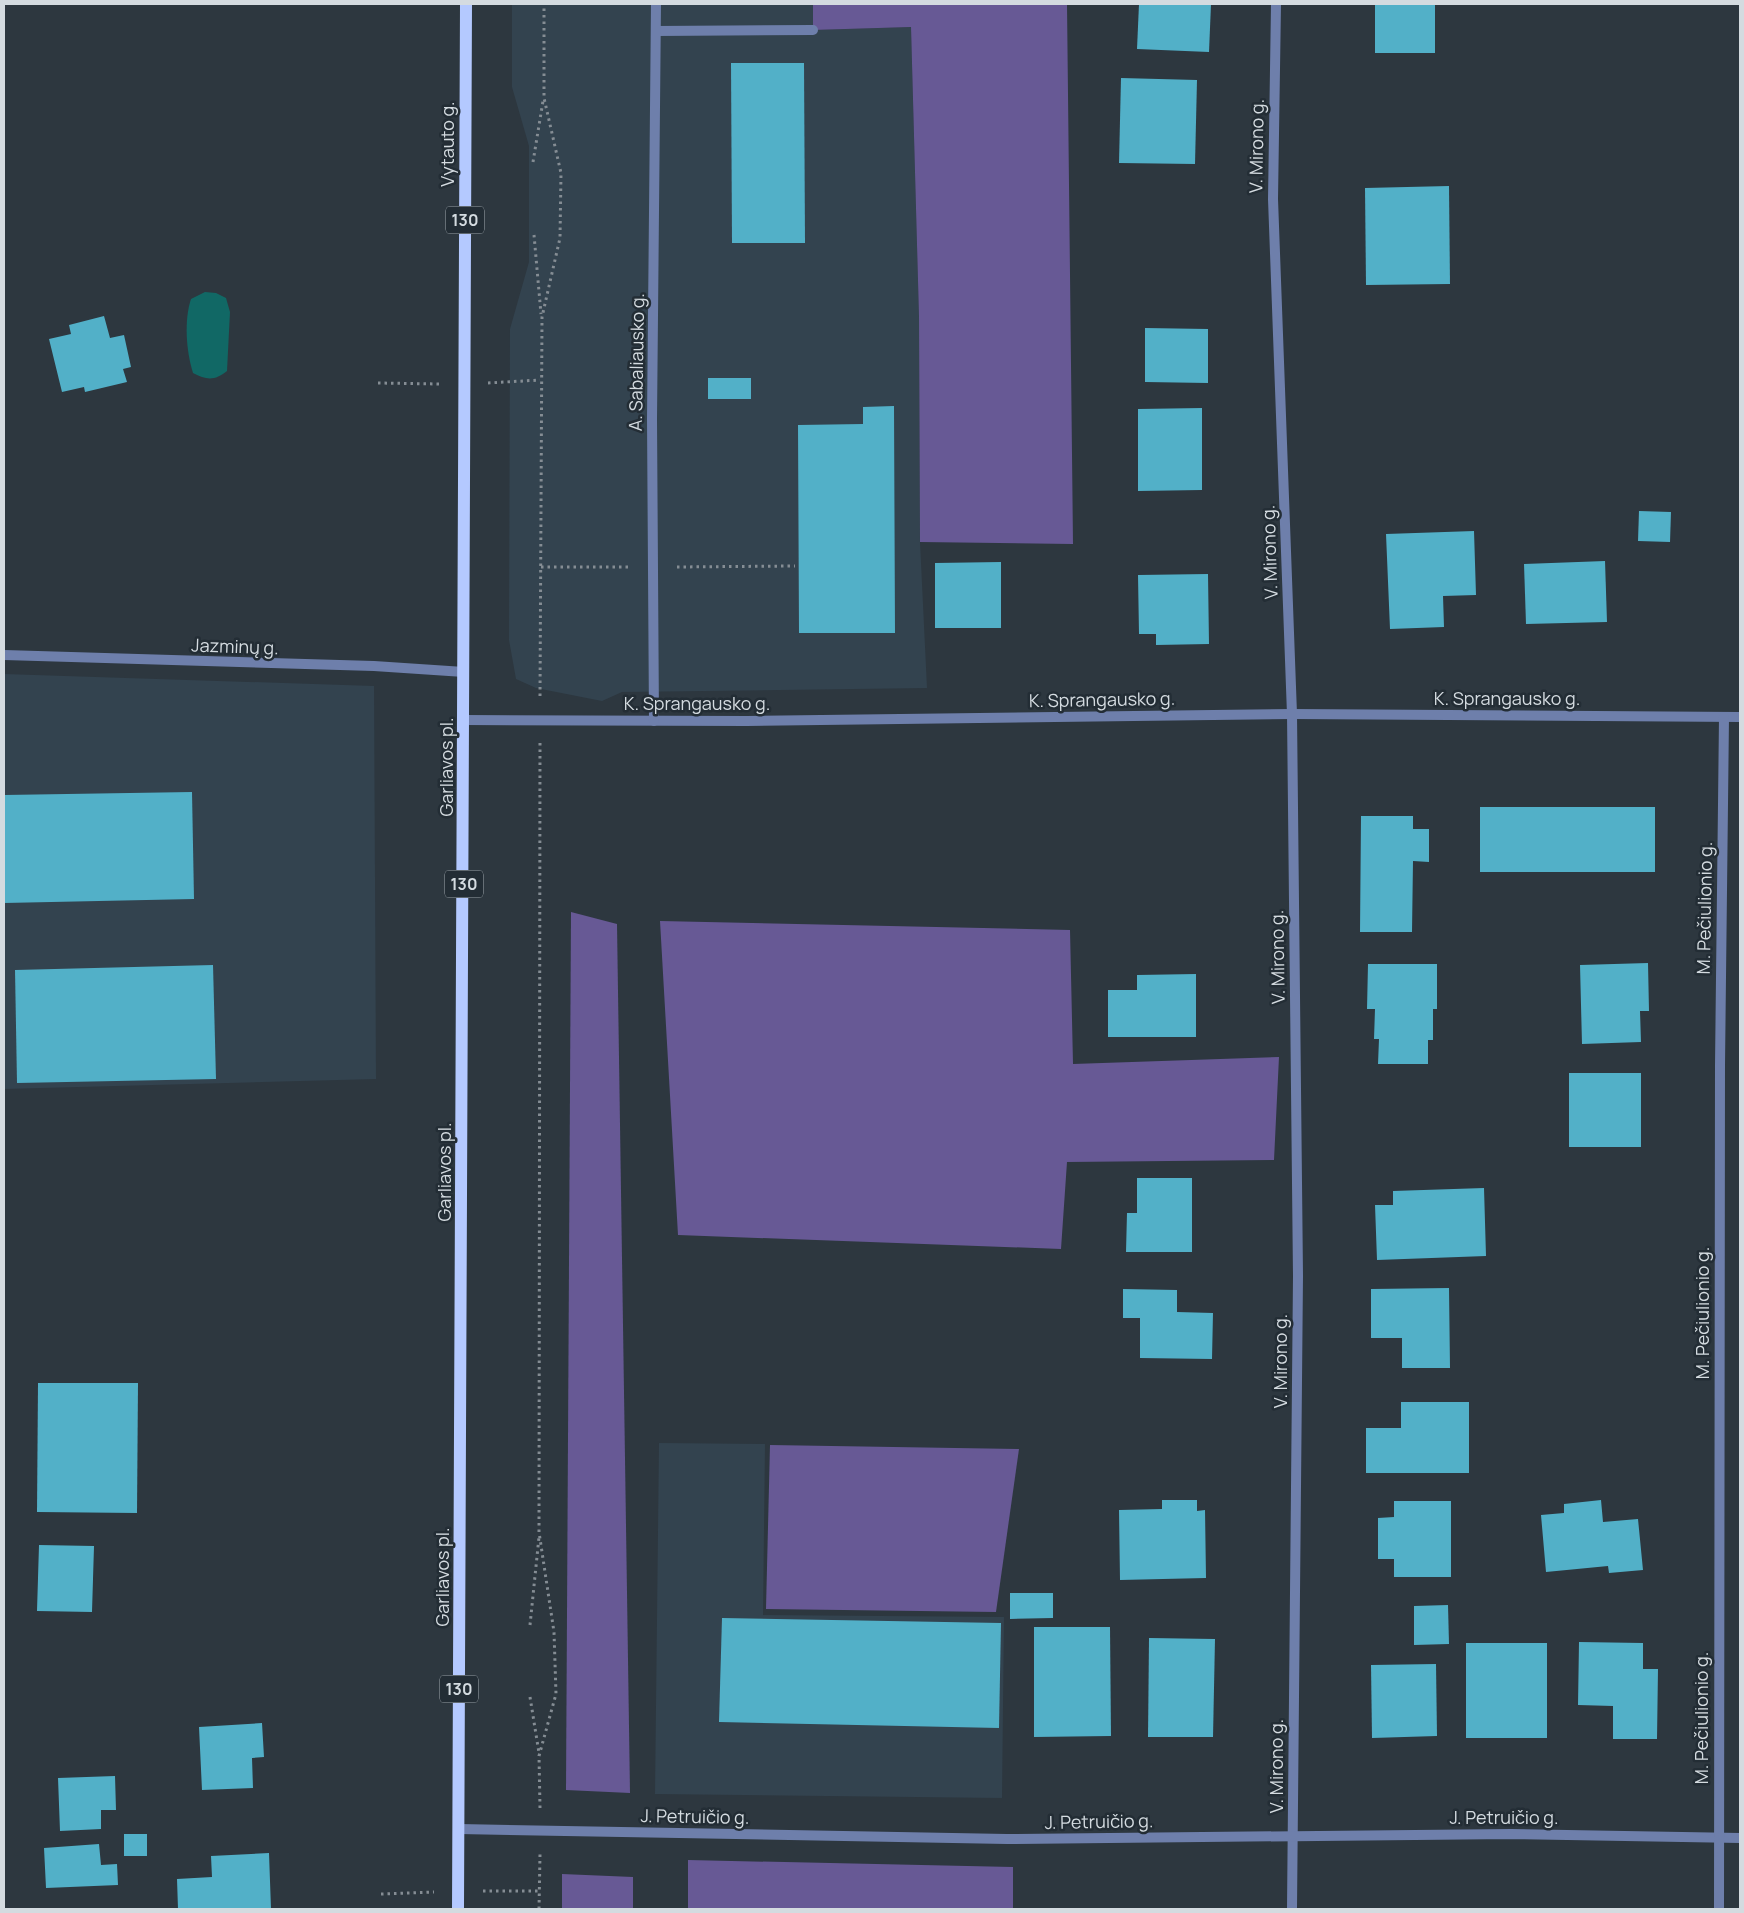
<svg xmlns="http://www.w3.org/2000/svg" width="1744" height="1913" font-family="Manrope,sans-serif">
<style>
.built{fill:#33434f}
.forest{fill:#675995}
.water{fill:#116865}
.building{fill:#52b0c8}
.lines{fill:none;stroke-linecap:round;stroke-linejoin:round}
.path{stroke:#858d94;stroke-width:3;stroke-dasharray:2.5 4;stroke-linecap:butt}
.lane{stroke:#6e7fab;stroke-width:10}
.street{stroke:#6e7fab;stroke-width:10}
.primary{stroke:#b4c9ff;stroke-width:12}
.labels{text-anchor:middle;stroke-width:5;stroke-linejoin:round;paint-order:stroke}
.shield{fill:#232d35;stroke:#9fa7ad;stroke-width:1}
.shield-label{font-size:16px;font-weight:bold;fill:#d4dbe0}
.street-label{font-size:18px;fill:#d4dbe0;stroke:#232d35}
</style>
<rect width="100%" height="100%" fill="#2d373f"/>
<g class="built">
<path d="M512,4H813V30L911,27L919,317L920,542L927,688L622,692L602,701L536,688L516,679L509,640L510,329L529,262V146L512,87Z"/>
<path d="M4,674L374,686L376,1079L4,1089Z"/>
<path d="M659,1443L765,1444L763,1615L1004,1617L1002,1798L655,1794Z"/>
</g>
<g class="forest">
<path d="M813,4H1067L1073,544L920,542L919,317L911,27L813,30Z"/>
<path d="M571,912L617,924L630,1793L566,1790Z"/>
<path d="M660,921L1070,930L1073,1064L1279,1057L1274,1160L1067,1162L1061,1249L678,1235Z"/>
<path d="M770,1445L1019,1449L996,1612L766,1609Z"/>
<path d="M688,1860L1013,1867V1909H688Z"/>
<path d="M562,1874L633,1877V1909H562Z"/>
</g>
<path class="water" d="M205,292L216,293L226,298L230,312L227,371C215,381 206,380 193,373C186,351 184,320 191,299Z"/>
<g class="building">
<path d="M1139,4H1211L1209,52L1137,49Z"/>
<rect x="1375" y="4" width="60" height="49"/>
<path d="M731,63H804L805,243H732Z"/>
<path d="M1121,78L1197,80L1195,164L1119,163Z"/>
<path d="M1449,186L1450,284L1366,285L1365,188Z"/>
<path d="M104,316L110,338L124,335L131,367L123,369L127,382L85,392L84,387L62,392L49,339L71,334L69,325Z"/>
<path d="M1145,328L1208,329V383L1145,382Z"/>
<rect x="708" y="378" width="43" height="21"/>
<path d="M894,406L895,633H799L798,425L863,424V407Z"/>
<path d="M1202,408V490L1138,491V409Z"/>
<path d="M1639,511L1671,512L1670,542L1638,541Z"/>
<path d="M1474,531L1476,595L1443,596L1444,627L1390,629L1386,534Z"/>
<path d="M1605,561L1607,622L1526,624L1524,564Z"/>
<path d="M1001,562V628H935V563Z"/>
<path d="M1208,574L1209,644L1156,645V634H1139L1138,575Z"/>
<path d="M192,792L194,899L4,903V795Z"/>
<rect x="1480" y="807" width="175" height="65"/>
<path d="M1361,816H1413V829H1429V862L1413,861L1412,932H1360Z"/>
<path d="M1648,963L1649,1011H1640L1641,1042L1582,1044L1580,965Z"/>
<path d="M1368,964H1437V1009H1433V1040H1428V1064H1378L1379,1039H1374L1375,1009H1367Z"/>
<path d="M213,965L216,1079L17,1083L15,970Z"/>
<path d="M1196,974V1037H1108V990H1137V975Z"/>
<rect x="1569" y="1073" width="72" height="74"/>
<path d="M1137,1178H1192V1252H1126L1127,1213H1137Z"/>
<path d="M1484,1188L1486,1256L1377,1260L1375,1205H1393V1191Z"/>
<path d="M1449,1288L1450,1368H1402V1338H1371V1289Z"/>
<path d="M1123,1289L1177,1290V1312L1213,1313L1212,1359L1140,1358V1318H1123Z"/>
<path d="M38,1383H138L137,1513L37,1512Z"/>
<path d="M1401,1402H1469V1473H1366V1428H1401Z"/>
<path d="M1162,1500H1197V1511L1205,1510L1206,1578L1120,1580L1119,1510L1162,1509Z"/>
<path d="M1601,1500L1603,1522L1638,1519L1643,1570L1609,1573L1608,1566L1546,1572L1541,1515L1564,1513V1504Z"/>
<path d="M1394,1501H1451V1577H1394V1559H1378V1518L1394,1517Z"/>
<path d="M39,1545L94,1546L92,1612L37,1611Z"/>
<path d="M1010,1593H1053V1618L1010,1619Z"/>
<path d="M1448,1605L1449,1644L1414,1645V1606Z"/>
<path d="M722,1618L1001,1623L999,1728L719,1722Z"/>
<path d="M1034,1627H1110L1111,1736L1034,1737Z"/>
<path d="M1149,1638L1215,1639L1213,1737H1148Z"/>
<path d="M1579,1642L1643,1643V1669H1658L1657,1739H1613V1706L1578,1705Z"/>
<rect x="1466" y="1643" width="81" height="95"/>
<path d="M1436,1664L1437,1736L1372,1738L1371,1665Z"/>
<path d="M262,1723L264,1757L252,1758L253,1788L202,1790L199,1727Z"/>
<path d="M115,1776L116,1810H101V1829L60,1831L58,1778Z"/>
<rect x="124" y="1834" width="23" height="22"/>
<path d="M99,1844L101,1865L117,1864L118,1885L46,1888L44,1848Z"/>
<path d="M269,1853L271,1909H178L177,1879L212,1877L211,1856Z"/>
</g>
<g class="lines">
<g class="path">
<path d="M533,162L543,101"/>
<path d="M534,235L541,314"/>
<path d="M378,383L439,384"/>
<path d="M488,383L540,380"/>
<path d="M541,567H631"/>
<path d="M677,567L795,566"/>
<path d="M540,696L542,317L560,238L561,173L544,98V4"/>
<path d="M530,1625L539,1537"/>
<path d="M530,1697L539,1753"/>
<path d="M540,1808L539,1756L556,1694L554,1632L539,1532L540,743"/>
<path d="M483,1891H540"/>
<path d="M381,1894L434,1892"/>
<path d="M539,1909L540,1854"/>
</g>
<path class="lane" d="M656,31L813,30"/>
<g class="street">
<path d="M1276,4L1273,199L1292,714L1298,1276L1292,1909"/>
<path d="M4,655L374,666L464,672"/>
<path d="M464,720L747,721L1292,714L1740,717"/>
<path d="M654,721L652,419L656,4"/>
<path d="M459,1829L1007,1839L1511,1834L1740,1838"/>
<path d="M1719,1909L1720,1065L1724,717"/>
</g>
<path class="primary" d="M458,1909L466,4"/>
</g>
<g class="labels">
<g class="shield">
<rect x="446" y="206.5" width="38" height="27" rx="4"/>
<rect x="445" y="870.5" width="38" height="27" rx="4"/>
<rect x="440" y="1675.5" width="38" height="27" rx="4"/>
</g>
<g class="shield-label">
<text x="465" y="226">130</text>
<text x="464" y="890">130</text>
<text x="459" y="1695">130</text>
</g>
<g class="street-label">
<text transform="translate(448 144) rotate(-90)" y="6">Vytauto g.</text>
<text transform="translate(1257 146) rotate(-89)" y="6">V. Mirono g.</text>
<text transform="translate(637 362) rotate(-89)" y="6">A. Sabaliausko g.</text>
<text transform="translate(1270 552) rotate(-92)" y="6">V. Mirono g.</text>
<text transform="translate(235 647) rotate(2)" y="6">Jazminų g.</text>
<text x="1507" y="705">K. Sprangausko g.</text>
<text transform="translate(1102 700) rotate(-1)" y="6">K. Sprangausko g.</text>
<text x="697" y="710">K. Sprangausko g.</text>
<text transform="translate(447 767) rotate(-90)" y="6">Garliavos pl.</text>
<text transform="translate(1705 908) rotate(-89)" y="6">M. Pečiulionio g.</text>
<text transform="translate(1278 957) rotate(-91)" y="6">V. Mirono g.</text>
<text transform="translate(445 1172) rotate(-90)" y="6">Garliavos pl.</text>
<text transform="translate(1703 1313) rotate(-90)" y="6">M. Pečiulionio g.</text>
<text transform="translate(1281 1361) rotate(-90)" y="6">V. Mirono g.</text>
<text transform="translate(443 1577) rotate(-90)" y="6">Garliavos pl.</text>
<text transform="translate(1702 1718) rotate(-90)" y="6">M. Pečiulionio g.</text>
<text transform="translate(1277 1766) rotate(-90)" y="6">V. Mirono g.</text>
<text transform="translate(695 1817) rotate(1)" y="6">J. Petruičio g.</text>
<text x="1504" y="1824">J. Petruičio g.</text>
<text transform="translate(1099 1822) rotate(-1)" y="6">J. Petruičio g.</text>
</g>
</g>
<rect width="1744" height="1913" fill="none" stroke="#d4dbe0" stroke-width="10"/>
</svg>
